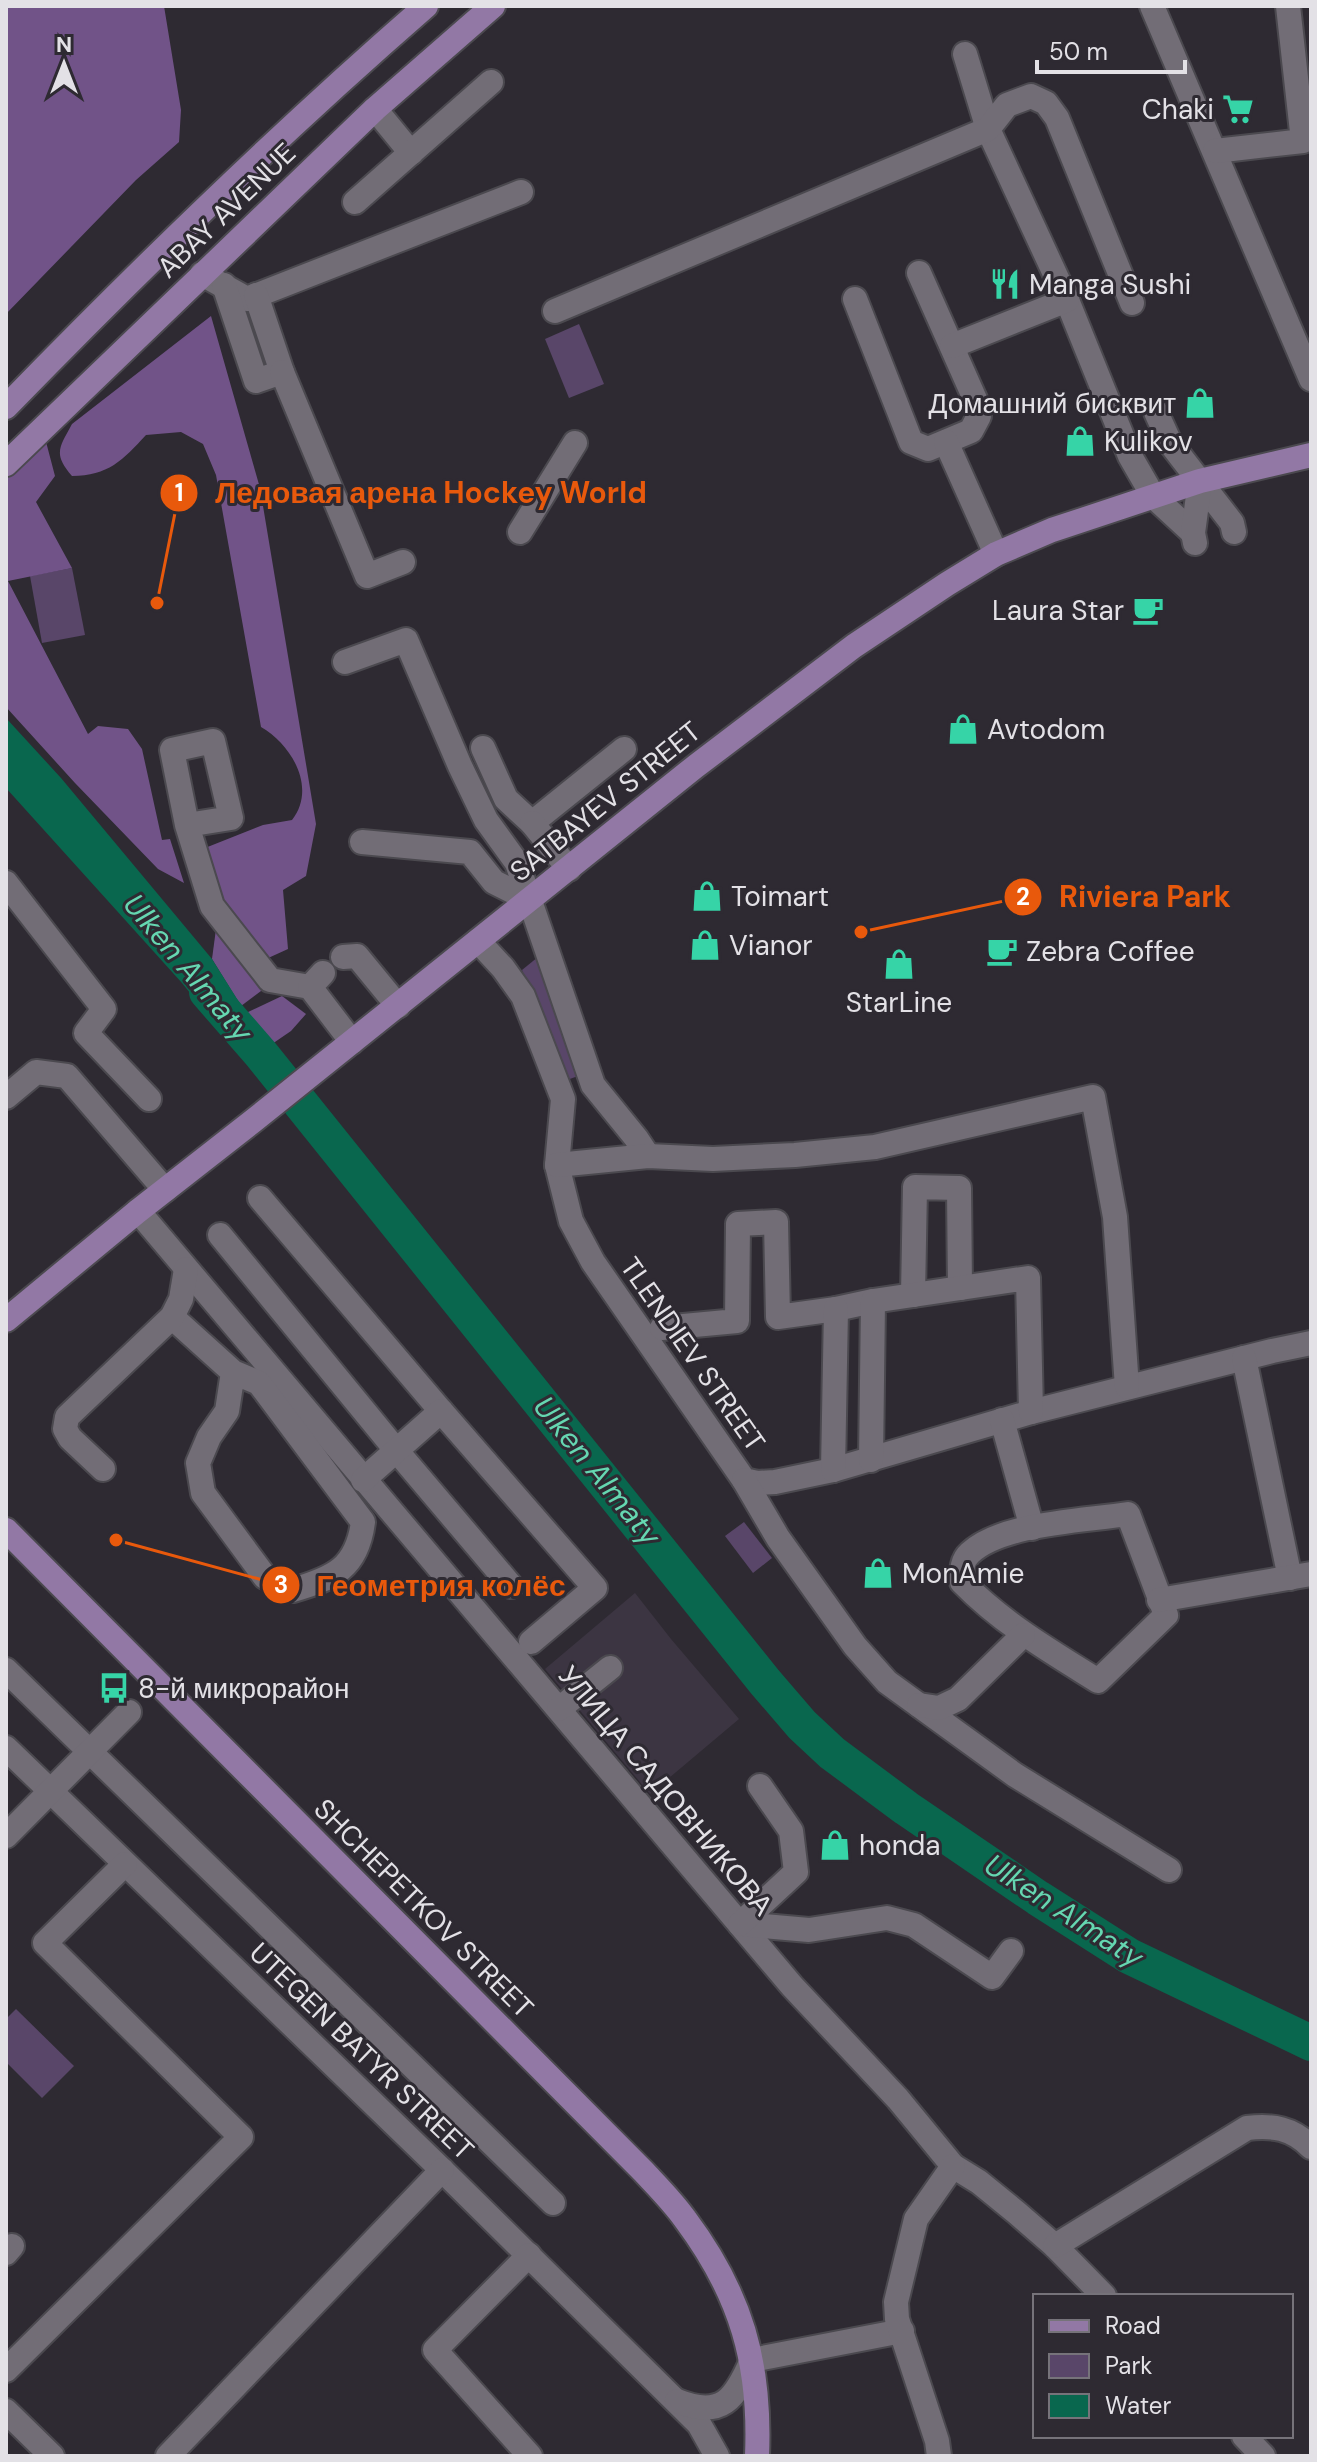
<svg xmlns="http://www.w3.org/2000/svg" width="1317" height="2462" font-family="'DM Sans',sans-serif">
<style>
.built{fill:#3c3542}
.green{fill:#594669}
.forest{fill:#715388}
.water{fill:#09674e}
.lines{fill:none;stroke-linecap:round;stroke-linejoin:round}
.river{stroke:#09674e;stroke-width:36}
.minor-casing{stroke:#4b494f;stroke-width:28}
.major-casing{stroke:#4b494f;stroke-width:28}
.minor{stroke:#726d76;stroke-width:24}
.major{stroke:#9278a5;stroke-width:24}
.labels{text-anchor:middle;stroke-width:6;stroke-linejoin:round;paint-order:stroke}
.poi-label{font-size:28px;fill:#e3e1e6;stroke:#2e2a32;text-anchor:start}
.street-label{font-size:28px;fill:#e3e1e6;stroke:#2e2a32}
.water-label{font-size:30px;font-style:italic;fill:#65d7b1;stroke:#2e2a32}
.leader{fill:none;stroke:#e8590c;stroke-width:3}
.callout-dot{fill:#e8590c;stroke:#2e2a32;stroke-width:3}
.mark-label{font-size:24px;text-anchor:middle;font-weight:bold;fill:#fff}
.callout-label{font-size:30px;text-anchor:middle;font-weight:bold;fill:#e8590c;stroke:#2e2a32;stroke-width:6;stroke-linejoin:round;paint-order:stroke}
</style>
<rect width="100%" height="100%" fill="#2e2a32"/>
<path class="built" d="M635,1593L671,1639L739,1719L650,1794L545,1669Z"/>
<g class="green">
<path d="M579,324L604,384L569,398L545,339Z"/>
<path d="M72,568L85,635L42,643L30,576Z"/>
<path d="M538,957L581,1075L564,1081L522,970Z"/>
<path d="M744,1522L772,1558L753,1573L725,1536Z"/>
<path d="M16,2009L74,2066L42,2098L6,2062V2019Z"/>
</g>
<g class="forest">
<path d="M6,6H164L181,110L179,142L136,180L6,314Z"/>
<path d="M211,316L260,488L316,824L306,876L283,890L288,949L266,959L224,903L205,848L263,825L292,820C317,788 292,745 261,727L216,475L203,444L181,432L146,435C123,460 108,476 72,476C53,454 59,448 72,424Z"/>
<path d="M45,438L55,476L36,502L72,568L8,581L88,734L98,726L128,729L142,749L162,840L170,839L184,883L158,869L75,783L6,707V478Z"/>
<path d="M216,929L265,988L241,1006L212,959Z"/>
<path d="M282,996L306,1014L291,1031L272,1044L246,1013Z"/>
</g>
<path class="water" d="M6,718L61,778L212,959L251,1021L228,1040L182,983L6,788Z"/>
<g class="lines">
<path class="river" d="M207,992L261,1054L765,1682L802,1725L832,1753L906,1808L1038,1898L1129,1956L1311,2043"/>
<defs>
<g id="minor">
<path d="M1152,6L1311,379"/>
<path d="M965,54L988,129L1067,300L1130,456L1153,496L1193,533"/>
<path d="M375,109L411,153"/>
<path d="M1215,151L1303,141L1288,6"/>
<path d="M355,202L491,82"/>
<path d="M202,274L247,299L521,192"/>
<path d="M224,285L256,381L282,372L256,295"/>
<path d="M855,299L911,442L928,449L971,431L979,416L978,406L919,273"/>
<path d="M555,311L988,129L1007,105L1031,96L1046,103L1057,118L1132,303"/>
<path d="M952,346L1067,300"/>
<path d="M282,372L367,576L403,562"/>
<path d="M1156,412L1170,443L1232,523L1234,532"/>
<path d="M946,442L996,554"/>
<path d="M520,532L575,443"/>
<path d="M1195,543L1193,533L1200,481"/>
<path d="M345,662L406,640L460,766L486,820L517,863L593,1085L636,1138L648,1156"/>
<path d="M483,748L506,799L532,823L624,749"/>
<path d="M532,823L569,869"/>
<path d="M187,825L231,818L213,741L172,750L187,825L212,906L270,980L310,987"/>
<path d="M362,842L470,852L494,882L530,900"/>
<path d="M6,883L104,1009L86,1033L149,1099"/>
<path d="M478,941L503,968L523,996L563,1099L557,1165L571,1221L593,1262L744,1480L757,1483L775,1482L833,1470L1031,1412L1272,1351L1311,1343"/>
<path d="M343,957L357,956L398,1006"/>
<path d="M323,973L310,987L352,1042"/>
<path d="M6,1097L36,1072L67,1076L165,1190"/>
<path d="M557,1165L648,1156L713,1159L795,1155L875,1147L1093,1097L1115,1217L1127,1387"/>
<path d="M260,1198L441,1411"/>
<path d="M138,1211L792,1986L898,2099L953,2166L979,2182L1017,2213L1055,2246L1104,2296"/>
<path d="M220,1235L396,1450L511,1586"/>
<path d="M913,1295L915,1187L959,1188L960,1288"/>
<path d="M172,1317L233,1372L259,1383L363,1522C357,1568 334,1578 293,1590L265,1577L203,1493L198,1463L209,1437L227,1411L233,1372"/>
<path d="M662,1328L737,1321L738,1224L776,1222L778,1317L836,1309L873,1301"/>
<path d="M1244,1358L1290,1578"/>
<path d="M1002,1420L1032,1528"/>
<path d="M871,1460L873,1301L1028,1278L1031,1412"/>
<path d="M103,1469L70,1438L65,1429L67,1417L172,1317L181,1299L186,1269"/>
<path d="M833,1470L836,1309"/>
<path d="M363,1480L441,1411L595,1588L531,1642"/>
<path d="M744,1480L778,1538L855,1646L887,1682L1015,1775L1169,1870"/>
<path d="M1128,1514L1166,1615L1098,1681C1050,1651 1002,1623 962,1582C962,1572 961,1561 970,1553C1002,1523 1084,1521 1128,1514Z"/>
<path d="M1159,1600L1311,1574"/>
<path d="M6,1670L553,2203"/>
<path d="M919,1705L939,1708L958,1699L1023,1635"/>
<path d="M559,1709L610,1668"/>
<path d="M6,1748L442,2170L699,2424L717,2456"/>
<path d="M6,1836L129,1712"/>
<path d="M740,1924L809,1930L887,1918L914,1925L992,1977L1011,1951"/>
<path d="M740,1924L796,1872L791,1831L760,1786"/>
<path d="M1055,2246L1247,2128C1273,2125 1292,2128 1311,2147"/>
<path d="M6,2253L12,2246"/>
<path d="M529,2255L435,2350L530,2456"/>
<path d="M6,2370L241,2137L45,1943L125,1864"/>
<path d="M677,2401C722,2419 735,2399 752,2360L902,2331"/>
<path d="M6,2411L52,2456"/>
<path d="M1244,2436L1263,2456"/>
<path d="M168,2456L442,2170"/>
<path d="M939,2456L937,2441L897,2319L896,2302L916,2219L953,2166"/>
</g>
<g id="major">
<path d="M6,407C141,268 280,133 426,6"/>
<path d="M6,464L375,109L493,6"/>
<path d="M6,1320L138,1211L253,1121L696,766L854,646L947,584L996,554L1052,530L1200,481L1311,455"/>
<path d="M6,1530L644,2172C658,2187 673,2202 685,2219C741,2294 761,2363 757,2456"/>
</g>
</defs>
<use href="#minor" class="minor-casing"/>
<use href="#major" class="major-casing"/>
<use href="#minor" class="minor"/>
<use href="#major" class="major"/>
</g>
<defs>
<symbol id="supermarket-bare" viewBox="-9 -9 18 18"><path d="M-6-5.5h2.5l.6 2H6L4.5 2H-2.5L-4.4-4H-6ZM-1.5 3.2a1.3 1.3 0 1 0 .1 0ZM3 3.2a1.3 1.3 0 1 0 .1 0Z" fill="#36d4a7" stroke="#2e2a32" stroke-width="2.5" paint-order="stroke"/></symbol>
<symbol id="restaurant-bare" viewBox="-9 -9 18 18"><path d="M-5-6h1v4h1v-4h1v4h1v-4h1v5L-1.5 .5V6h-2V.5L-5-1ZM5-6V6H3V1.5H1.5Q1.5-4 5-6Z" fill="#36d4a7" stroke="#2e2a32" stroke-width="2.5" paint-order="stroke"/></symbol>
<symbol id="shop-bare" viewBox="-9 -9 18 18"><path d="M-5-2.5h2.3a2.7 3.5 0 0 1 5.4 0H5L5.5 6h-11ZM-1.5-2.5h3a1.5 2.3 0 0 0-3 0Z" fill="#36d4a7" stroke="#2e2a32" stroke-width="2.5" paint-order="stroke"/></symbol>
<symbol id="cafe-bare" viewBox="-9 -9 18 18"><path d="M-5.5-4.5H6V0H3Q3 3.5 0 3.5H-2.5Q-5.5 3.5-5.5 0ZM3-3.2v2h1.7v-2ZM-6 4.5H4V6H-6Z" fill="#36d4a7" stroke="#2e2a32" stroke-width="2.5" paint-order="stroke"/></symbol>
<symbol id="bus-bare" viewBox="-9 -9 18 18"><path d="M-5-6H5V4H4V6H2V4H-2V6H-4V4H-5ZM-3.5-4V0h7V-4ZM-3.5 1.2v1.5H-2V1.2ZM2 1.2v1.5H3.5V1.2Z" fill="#36d4a7" stroke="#2e2a32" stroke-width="2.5" paint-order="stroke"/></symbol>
</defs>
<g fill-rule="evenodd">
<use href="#supermarket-bare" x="1216" y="87" width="44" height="44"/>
<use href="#restaurant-bare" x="983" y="262" width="44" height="44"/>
<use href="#shop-bare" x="1178" y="381" width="44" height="44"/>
<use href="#shop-bare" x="1058" y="419" width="44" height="44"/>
<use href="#cafe-bare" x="1126" y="588" width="44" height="44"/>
<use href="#shop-bare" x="941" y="707" width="44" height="44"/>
<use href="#shop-bare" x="685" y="874" width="44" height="44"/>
<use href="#shop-bare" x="683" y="923" width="44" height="44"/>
<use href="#cafe-bare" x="980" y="929" width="44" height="44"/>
<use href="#shop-bare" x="877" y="942" width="44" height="44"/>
<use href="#shop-bare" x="856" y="1551" width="44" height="44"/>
<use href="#bus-bare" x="92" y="1666" width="44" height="44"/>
<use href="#shop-bare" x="813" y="1823" width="44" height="44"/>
</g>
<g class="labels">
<g class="poi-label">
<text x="1214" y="119" text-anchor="end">Chaki</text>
<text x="1029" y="294">Manga Sushi</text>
<text x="1176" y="413" text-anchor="end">Домашний бисквит</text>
<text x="1104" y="451">Kulikov</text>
<text x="1124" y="620" text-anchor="end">Laura Star</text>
<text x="987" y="739">Avtodom</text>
<text x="731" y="906">Toimart</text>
<text x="729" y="955">Vianor</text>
<text x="1026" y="961">Zebra Coffee</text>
<text x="899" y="1012" text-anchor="middle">StarLine</text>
<text x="902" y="1583">MonAmie</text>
<text x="138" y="1698">8-й микрорайон</text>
<text x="859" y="1855">honda</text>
</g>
<g class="street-label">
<text transform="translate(226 210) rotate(-44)" y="10">ABAY AVENUE</text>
<text transform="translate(605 801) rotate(-39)" y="10">SATBAYEV STREET</text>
<text transform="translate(693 1354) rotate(55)" y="10">TLENDIEV STREET</text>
<text transform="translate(666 1790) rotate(50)" y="10">УЛИЦА САДОВНИКОВА</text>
<text transform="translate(424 1908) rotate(45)" y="10">SHCHEPETKOV STREET</text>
<text transform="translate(362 2051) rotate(44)" y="10">UTEGEN BATYR STREET</text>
</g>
<g class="water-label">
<text transform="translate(188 968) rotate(50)" y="10">Ulken Almaty</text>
<text transform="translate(597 1471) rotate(51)" y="10">Ulken Almaty</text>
<text transform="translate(1064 1911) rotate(33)" y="10">Ulken Almaty</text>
</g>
</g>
<path class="leader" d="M157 603L179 493M861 932L1023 897M116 1540L281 1585"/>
<g class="callout-dot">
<circle cx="157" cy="603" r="8"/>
<circle cx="861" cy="932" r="8"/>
<circle cx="116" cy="1540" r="8"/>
<circle cx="179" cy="493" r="20"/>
<circle cx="1023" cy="897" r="20"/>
<circle cx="281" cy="1585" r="20"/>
</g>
<g class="mark-label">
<text x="179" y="501">1</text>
<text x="1023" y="905">2</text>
<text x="281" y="1593">3</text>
</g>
<g class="callout-label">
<text x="431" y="503">Ледовая арена Hockey World</text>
<text x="1145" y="907">Riviera Park</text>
<text x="441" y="1596">Геометрия колёс</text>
</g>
<rect width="1317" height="2462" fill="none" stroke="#e3e1e6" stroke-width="16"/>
<rect x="1033" y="2294" width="260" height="144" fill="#2e2a32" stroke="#76737a" stroke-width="2"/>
<rect x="1049" y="2320" width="40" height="12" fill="#9278a5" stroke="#76737a" stroke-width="2"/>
<text x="1105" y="2334" font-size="24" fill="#e3e1e6">Road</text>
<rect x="1049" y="2354" width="40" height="24" fill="#594669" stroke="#76737a" stroke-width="2"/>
<text x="1105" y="2374" font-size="24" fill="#e3e1e6">Park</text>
<rect x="1049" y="2394" width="40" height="24" fill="#09674e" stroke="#76737a" stroke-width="2"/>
<text x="1105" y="2414" font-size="24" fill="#e3e1e6">Water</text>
<g transform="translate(64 64)" stroke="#2e2a32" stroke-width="6" paint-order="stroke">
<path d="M0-6L14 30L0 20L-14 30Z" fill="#e3e1e6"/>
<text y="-12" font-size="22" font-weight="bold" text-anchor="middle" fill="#e3e1e6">N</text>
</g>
<path d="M1037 60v12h148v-12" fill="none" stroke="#e3e1e6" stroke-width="4"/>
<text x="1049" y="60" font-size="24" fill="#e3e1e6" stroke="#2e2a32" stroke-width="6" paint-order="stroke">50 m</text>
</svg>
